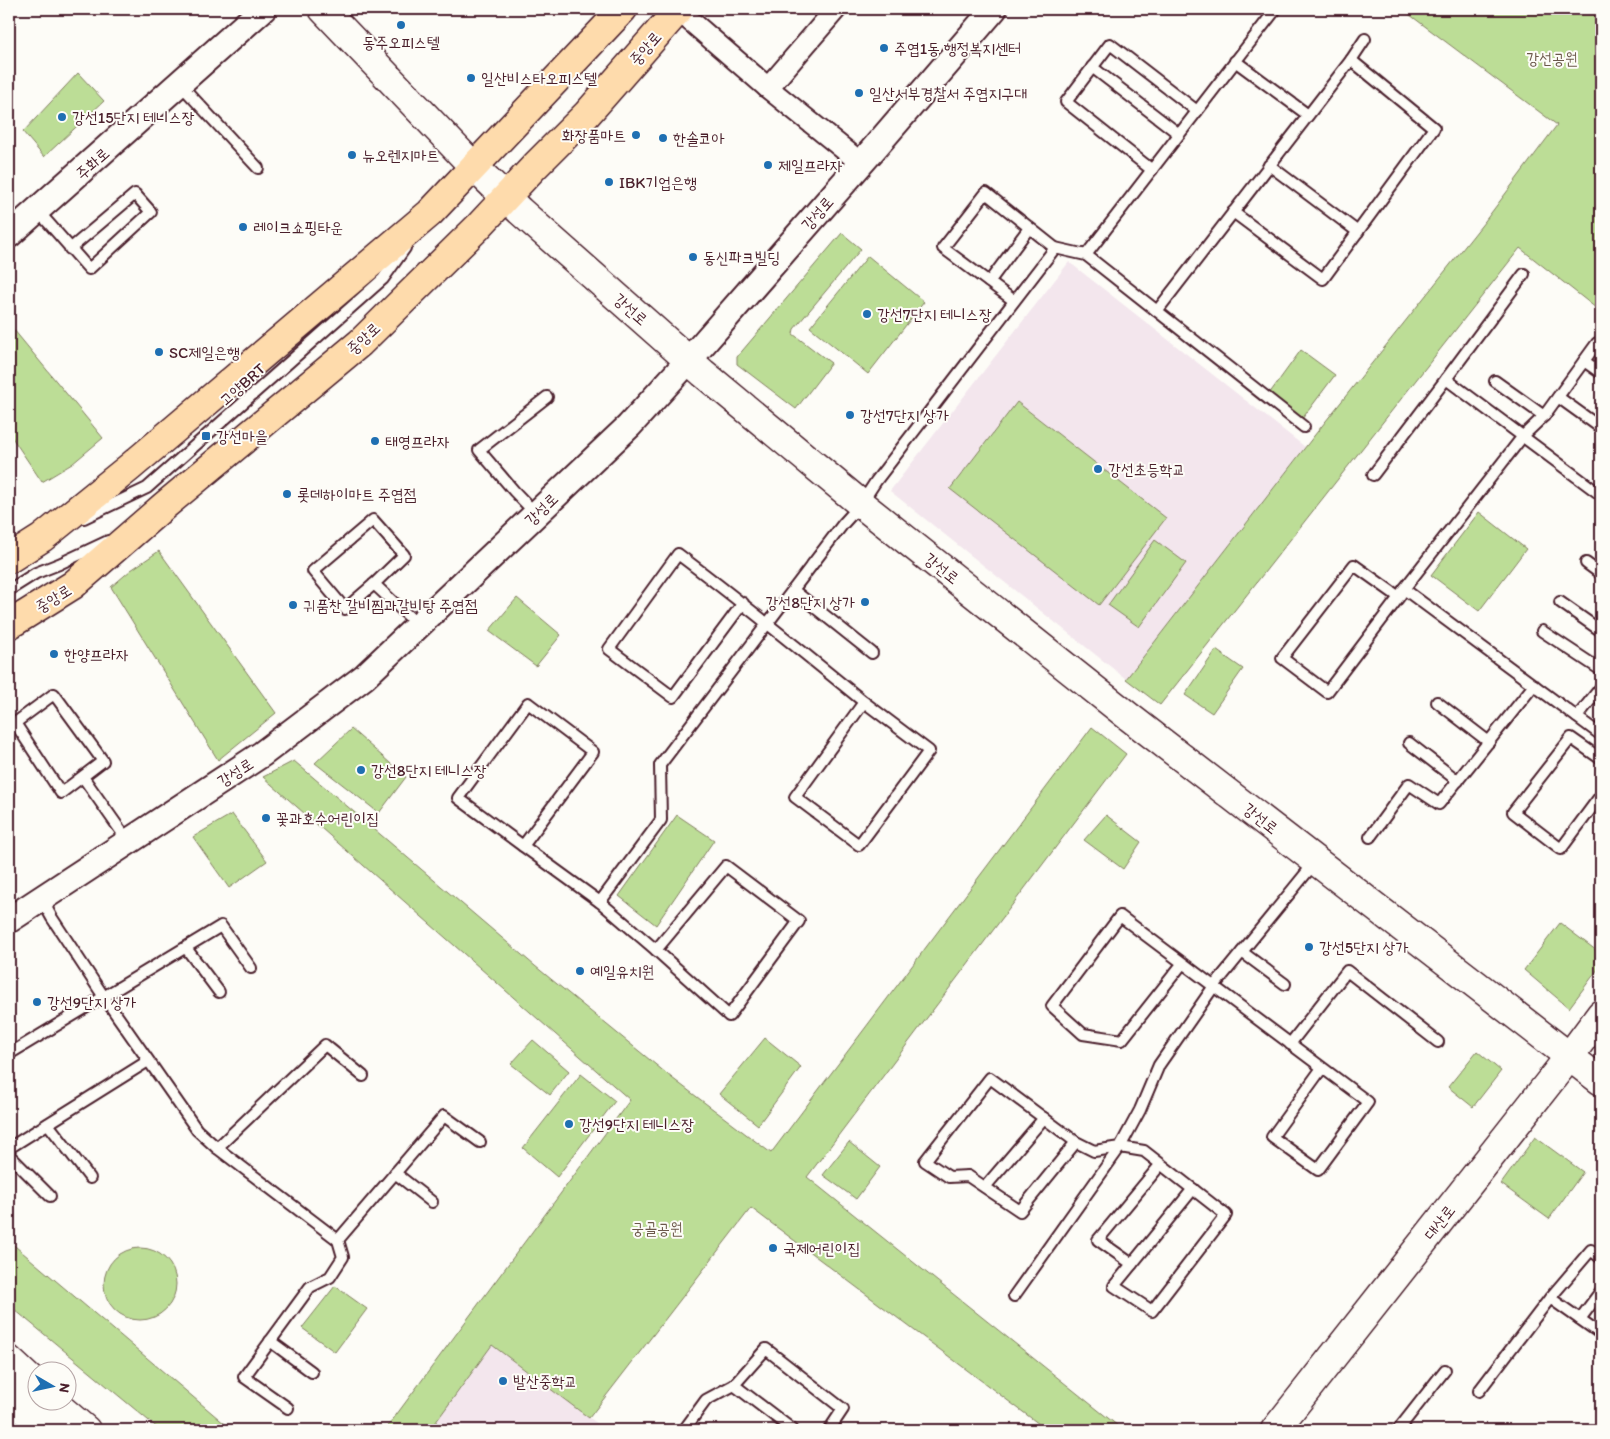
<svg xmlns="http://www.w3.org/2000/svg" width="1610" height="1439" font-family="Itim,'Poor Story',sans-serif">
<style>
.built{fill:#f3e6ed}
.green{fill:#bcdd96;stroke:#837e60}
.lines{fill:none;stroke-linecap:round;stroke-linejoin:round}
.service-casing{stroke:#4a1f2b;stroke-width:14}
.minor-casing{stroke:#4a1f2b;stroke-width:24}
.tertiary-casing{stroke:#4a1f2b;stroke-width:29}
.secondary-casing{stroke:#4a1f2b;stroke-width:31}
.primary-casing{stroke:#4a1f2b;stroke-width:31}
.service{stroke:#fdfcf7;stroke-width:10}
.minor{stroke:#fdfcf7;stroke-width:20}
.tertiary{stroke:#fdfcf7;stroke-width:25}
.secondary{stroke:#fdfcf7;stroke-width:28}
.primary{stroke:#fedbac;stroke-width:28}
.poi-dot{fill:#1f6fb2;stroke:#fdfcf7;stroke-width:2}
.labels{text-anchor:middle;stroke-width:4;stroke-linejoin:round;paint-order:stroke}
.poi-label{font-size:16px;fill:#4a1f2b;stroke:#fdfcf7;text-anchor:start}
.street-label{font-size:16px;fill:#4a1f2b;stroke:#fdfcf7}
.park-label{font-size:16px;fill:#6c584b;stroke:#fdfcf7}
</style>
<rect width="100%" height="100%" fill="#fdfcf7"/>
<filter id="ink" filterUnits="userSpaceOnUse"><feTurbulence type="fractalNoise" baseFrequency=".02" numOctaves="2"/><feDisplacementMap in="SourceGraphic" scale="10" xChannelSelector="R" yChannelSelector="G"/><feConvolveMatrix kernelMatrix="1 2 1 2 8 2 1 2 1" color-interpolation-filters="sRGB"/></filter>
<g filter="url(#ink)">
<g class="built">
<path d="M1069,262L1305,447L1126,679L890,491Z"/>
<path d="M492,1345L606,1430H430Z"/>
</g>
<g class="green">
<path d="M1402,9H1601V312L1520,248L1160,705L1126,679L1314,436L1485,221L1557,125Z"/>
<path d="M78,73L104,101L44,157L23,132Z"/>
<path d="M842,233L861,249L794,329L793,334L831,363L796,409L737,364V357Z"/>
<path d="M868,256L924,302L868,374L810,327Z"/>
<path d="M9,324L103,438L72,464L42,482L9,433Z"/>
<path d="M1301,350L1335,375L1302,419L1269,394Z"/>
<path d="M1017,402L1166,518L1099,605L950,489Z"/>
<path d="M1479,512L1526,549L1479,611L1431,575Z"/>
<path d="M1155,540L1186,563L1139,627L1108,605Z"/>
<path d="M159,551L276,713L218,760L111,587L131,570Z"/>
<path d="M517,598L561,635L536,666L489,631Z"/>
<path d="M1216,650L1243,669L1212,713L1185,695Z"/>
<path d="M1092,727L1126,754L807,1177L1123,1430H1047L751,1208L589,1418L492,1345L430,1430H385L630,1100L263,777L294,761L535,966L672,1078L771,1153Z"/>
<path d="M351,729L406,777L379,813L315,763Z"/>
<path d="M232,814L267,861L229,888L193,837Z"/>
<path d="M677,815L714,840L656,925L619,896Z"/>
<path d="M1106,815L1141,842L1123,869L1084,840Z"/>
<path d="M1560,923L1601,954V965L1569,1008L1524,970Z"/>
<path d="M765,1038L801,1067L758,1125L719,1094Z"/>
<path d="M533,1040L569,1071L550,1095L511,1064Z"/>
<path d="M1477,1051L1501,1071L1473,1107L1448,1087Z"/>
<path d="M581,1074L615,1101L557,1177L523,1148Z"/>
<path d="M1535,1137L1583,1172L1549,1219L1501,1184Z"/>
<path d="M849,1142L880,1167L856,1199L823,1175Z"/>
<path d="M9,1241L232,1430H160L9,1305Z"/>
<circle cx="140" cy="1284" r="36"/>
<path d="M335,1286L367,1309L335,1352L302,1328Z"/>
</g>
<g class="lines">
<defs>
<g id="service">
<path d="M1235,61L1308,115"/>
<path d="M1092,67L1179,134"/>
<path d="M180,84L258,168"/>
<path d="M1269,165L1358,232"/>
<path d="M1152,170L1066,102L1110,44L1197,111"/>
<path d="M38,211L89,269L151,212L135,194L70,249"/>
<path d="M1233,212L1323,279L1434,128L1351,60"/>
<path d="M1086,255L1276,9"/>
<path d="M989,282L1029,228"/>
<path d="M1013,300L943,248L986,193L1055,248"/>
<path d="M1157,311L1351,60L1365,39"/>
<path d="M1601,346L1597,343L1544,416L1523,436L1404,589L1601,735"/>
<path d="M1584,361L1601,373"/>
<path d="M1446,379L1524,274"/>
<path d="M1495,381L1544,416"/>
<path d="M1558,397L1601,428"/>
<path d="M1373,475L1446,379L1601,495"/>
<path d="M536,514L514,491L479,450L547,397"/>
<path d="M84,518L147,488L383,279L405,248"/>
<path d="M373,520L404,555L374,584L345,609L313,571Z"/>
<path d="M1586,563L1601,574"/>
<path d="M374,584L418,625"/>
<path d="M9,590L36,573L59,564L108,541"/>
<path d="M793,590L872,653"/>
<path d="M1399,597L1354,565L1282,658L1327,692L1399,597L1404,589"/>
<path d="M1560,602L1601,631"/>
<path d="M743,603L673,697L609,649L678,554C742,602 803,652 864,702"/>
<path d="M1542,631L1601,670"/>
<path d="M54,694L103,761L61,793L15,723Z"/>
<path d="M864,702L929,751L859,845L795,797Z"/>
<path d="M1437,702L1489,742"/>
<path d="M528,703L593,752L523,846L458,798Z"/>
<path d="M1577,717L1601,687"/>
<path d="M1409,743L1458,781"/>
<path d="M1601,759L1571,738L1513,812L1561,849L1601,795"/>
<path d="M83,777L128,841"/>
<path d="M1370,837L1409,784L1439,804L1534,685"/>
<path d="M523,846L600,902L656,950"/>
<path d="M726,866L799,921L729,1016L656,950Z"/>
<path d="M42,900L52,918L104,997L197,1130L217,1148L338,1240"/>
<path d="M600,902L661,820L660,765L843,524L861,504L876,481L1055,248L1086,255L1304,427"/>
<path d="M186,948L219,992"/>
<path d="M1242,952L1285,984"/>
<path d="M1182,964L1122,1040L1083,1034L1052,1006L1120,916L1368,1102L1318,1170L1272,1137L1322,1068"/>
<path d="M1290,1044L1347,971L1438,1042"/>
<path d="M9,1054L221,926L251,968"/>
<path d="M48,1124L90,1178"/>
<path d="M1076,1142L1020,1211L968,1176L949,1177L925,1161L990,1078L1076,1142L1094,1151L1120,1147L1144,1151L1226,1215L1152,1311L1114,1286L1132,1264L1098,1240L1161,1164"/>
<path d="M9,1148L148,1061"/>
<path d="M217,1148L325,1045L363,1076"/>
<path d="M9,1155L50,1196"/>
<path d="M395,1173L432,1202"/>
<path d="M985,1187L1044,1118"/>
<path d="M1601,1258L1591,1250L1550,1298L1601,1334"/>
<path d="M1132,1264L1193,1189"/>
<path d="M1014,1296L1120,1147L1140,1110L1159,1065L1214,986L1316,861"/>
<path d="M1580,1319L1601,1291"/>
<path d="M270,1341L312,1372"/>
<path d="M734,1385L766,1349L843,1409L829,1430"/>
<path d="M1479,1391L1550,1298"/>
<path d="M288,1408L244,1377L310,1287L330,1277L343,1257L338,1240L444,1116L480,1142"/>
<path d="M684,1430L706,1400L734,1385L793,1430"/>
<path d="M1398,1430L1445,1370"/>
</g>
<g id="minor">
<path d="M678,10L768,88L861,163"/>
<path d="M768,88L836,9"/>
</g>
<g id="tertiary">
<path d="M9,235L263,9"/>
<path d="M9,920L262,754L364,677L629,426L689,360L877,145L994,9"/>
</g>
<g id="secondary">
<path d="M323,9L474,167L520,211L703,373L861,504L1128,716L1601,1081"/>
<path d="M9,1360L38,1387"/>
<path d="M9,1397L47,1430"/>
<path d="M53,1402L86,1430"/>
<path d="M1275,1430L1569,1057L1601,1014"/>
</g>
<g id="primary">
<path d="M9,559L42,538L130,467L430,213L623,9"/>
<path d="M9,625L73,585L164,506L360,343L478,227L535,166L587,114L679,9"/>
</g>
</defs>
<use href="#service" class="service-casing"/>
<use href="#minor" class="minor-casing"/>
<use href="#tertiary" class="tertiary-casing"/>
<use href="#secondary" class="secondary-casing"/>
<use href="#primary" class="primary-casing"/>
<use href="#service" class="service"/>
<use href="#minor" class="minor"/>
<use href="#tertiary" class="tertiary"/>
<use href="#secondary" class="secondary"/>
<use href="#primary" class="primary"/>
</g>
</g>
<g class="poi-dot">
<circle cx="401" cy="25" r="5"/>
<circle cx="884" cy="48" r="5"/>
<circle cx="471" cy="78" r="5"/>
<circle cx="859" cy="93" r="5"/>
<circle cx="62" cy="117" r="5"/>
<circle cx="636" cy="135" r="5"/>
<circle cx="663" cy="138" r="5"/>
<circle cx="352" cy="155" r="5"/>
<circle cx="768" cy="165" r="5"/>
<circle cx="609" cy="182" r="5"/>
<circle cx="243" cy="227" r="5"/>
<circle cx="693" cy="257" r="5"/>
<circle cx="867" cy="314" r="5"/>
<circle cx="159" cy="352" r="5"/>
<circle cx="850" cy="415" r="5"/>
<rect x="201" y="431" width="10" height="10" rx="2.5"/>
<circle cx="375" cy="441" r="5"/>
<circle cx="1098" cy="469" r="5"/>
<circle cx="287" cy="494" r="5"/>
<circle cx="865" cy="602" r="5"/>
<circle cx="293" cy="605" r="5"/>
<circle cx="54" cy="654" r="5"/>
<circle cx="361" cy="770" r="5"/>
<circle cx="266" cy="818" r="5"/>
<circle cx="1309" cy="947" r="5"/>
<circle cx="580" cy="971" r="5"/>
<circle cx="37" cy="1002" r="5"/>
<circle cx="569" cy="1124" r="5"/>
<circle cx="773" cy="1248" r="5"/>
<circle cx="503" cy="1381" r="5"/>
</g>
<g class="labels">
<g class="poi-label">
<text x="401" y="48" text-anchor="middle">동주오피스텔</text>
<text x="894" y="54">주엽1동 행정복지센터</text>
<text x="481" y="84">일산비스타오피스텔</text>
<text x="869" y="99">일산서부경찰서 주엽지구대</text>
<text x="72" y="123">강선15단지 테니스장</text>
<text x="626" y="141" text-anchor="end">화장품마트</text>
<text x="673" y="144">한솔코아</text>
<text x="362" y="161">뉴오렌지마트</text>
<text x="778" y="171">제일프라자</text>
<text x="619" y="188">IBK기업은행</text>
<text x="253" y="233">레이크쇼핑타운</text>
<text x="703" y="263">동신파크빌딩</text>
<text x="877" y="320">강선7단지 테니스장</text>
<text x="169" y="358">SC제일은행</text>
<text x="860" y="421">강선7단지 상가</text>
<text x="216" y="442">강선마을</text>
<text x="385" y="447">태영프라자</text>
<text x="1108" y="475">강선초등학교</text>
<text x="297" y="500">롯데하이마트 주엽점</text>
<text x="855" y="608" text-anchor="end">강선8단지 상가</text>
<text x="303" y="611">귀품찬 갈비찜과갈비탕 주엽점</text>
<text x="64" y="660">한양프라자</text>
<text x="371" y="776">강선8단지 테니스장</text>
<text x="276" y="824">꽃과호수어린이집</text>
<text x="1319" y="953">강선5단지 상가</text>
<text x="590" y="977">예일유치원</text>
<text x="47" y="1008">강선9단지 상가</text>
<text x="579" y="1130">강선9단지 테니스장</text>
<text x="783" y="1254">국제어린이집</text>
<text x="513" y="1387">발산중학교</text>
</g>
<g class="street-label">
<text transform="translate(645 48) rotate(-49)" y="6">중앙로</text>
<text transform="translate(92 163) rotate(-42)" y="6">주화로</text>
<text transform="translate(817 213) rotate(-49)" y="6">강성로</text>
<text transform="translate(631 309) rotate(41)" y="6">강선로</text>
<text transform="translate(363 338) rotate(-43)" y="6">중앙로</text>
<text transform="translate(242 384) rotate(-42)" y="6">고양BRT</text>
<text transform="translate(541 509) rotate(-44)" y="6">강성로</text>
<text transform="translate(942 568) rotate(38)" y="6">강선로</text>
<text transform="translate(53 598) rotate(-32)" y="6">중앙로</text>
<text transform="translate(235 772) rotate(-33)" y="6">강성로</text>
<text transform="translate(1261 818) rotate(38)" y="6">강선로</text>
<text transform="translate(1439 1222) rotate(-52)" y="6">대산로</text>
</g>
<g class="park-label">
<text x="1552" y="64">강선공원</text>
<text x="657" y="1234">궁골공원</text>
</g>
</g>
<rect width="1610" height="1439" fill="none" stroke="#fdfcf7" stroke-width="30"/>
<rect x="15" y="15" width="1580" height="1409" fill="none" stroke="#4a1f2b" stroke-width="2" filter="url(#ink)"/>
<g transform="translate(52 1386) rotate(99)"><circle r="24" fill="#fdfcf7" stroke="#b5a4a5"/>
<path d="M0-4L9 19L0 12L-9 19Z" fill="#1f6fb2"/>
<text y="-8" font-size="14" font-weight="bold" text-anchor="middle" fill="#4a1f2b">N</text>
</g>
</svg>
